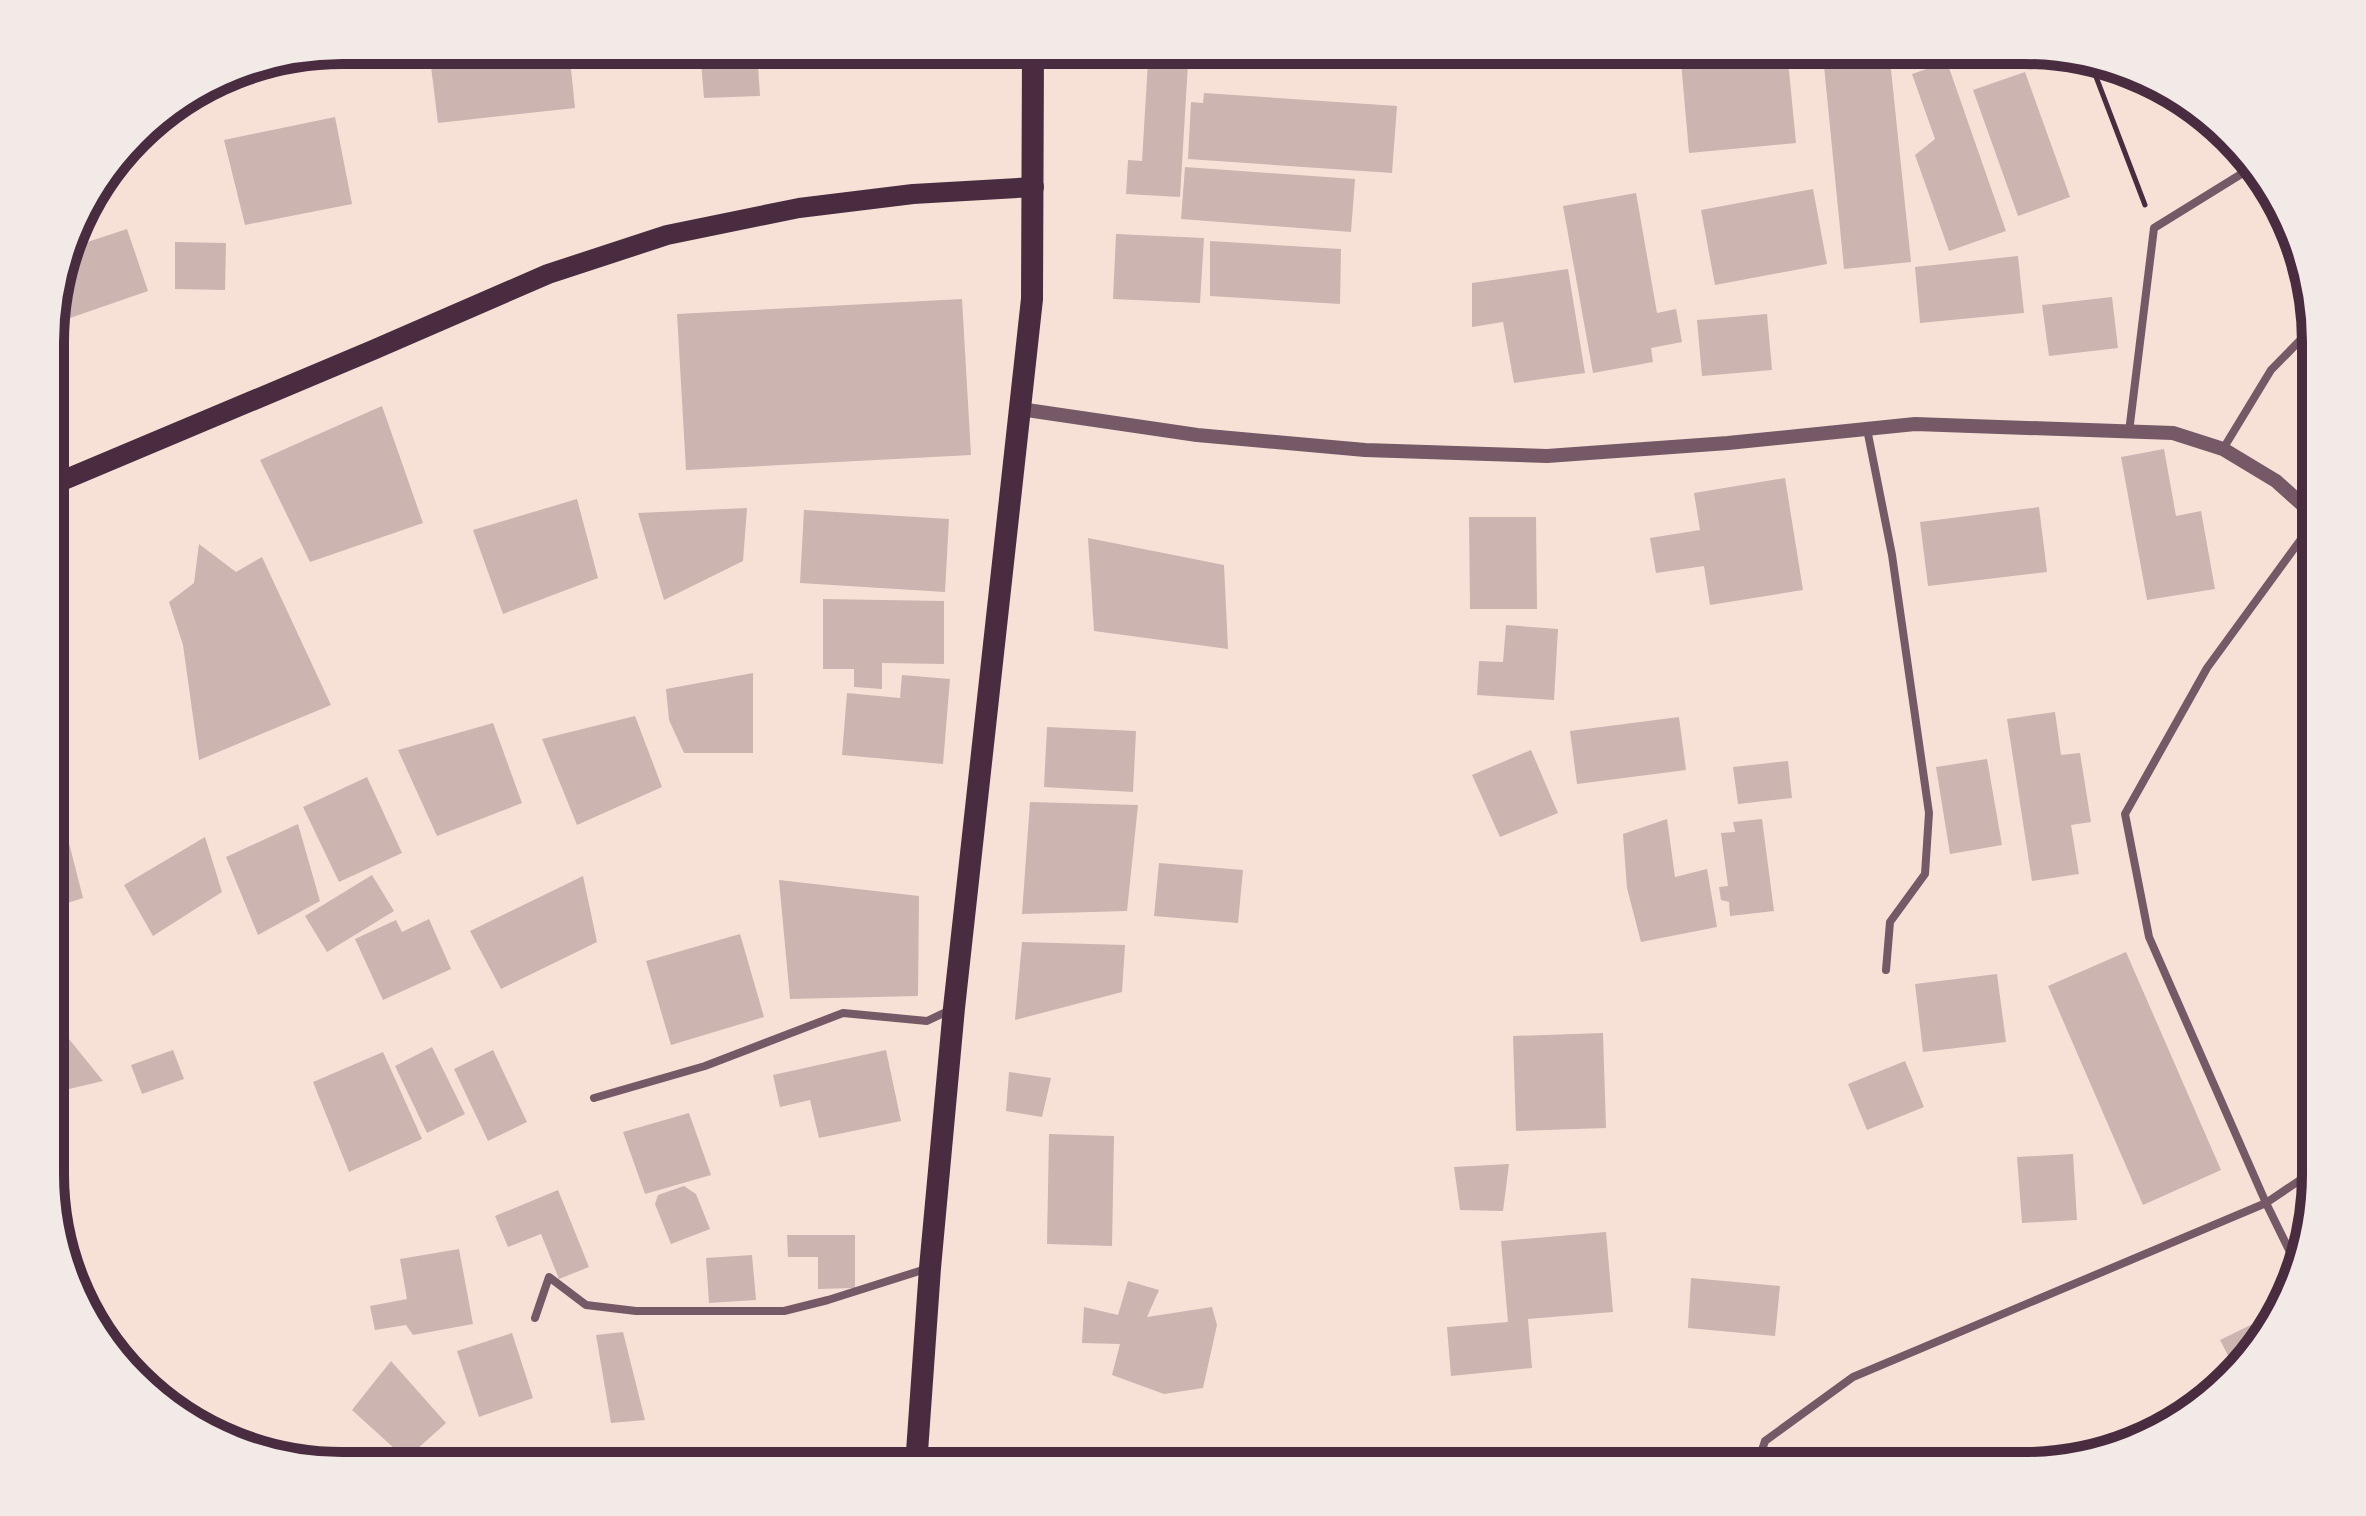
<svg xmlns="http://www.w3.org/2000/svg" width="2366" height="1516" font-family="'Public Sans',sans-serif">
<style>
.building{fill:#ccb4b1}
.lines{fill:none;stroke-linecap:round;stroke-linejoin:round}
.path{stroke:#4a2c40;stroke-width:5}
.minor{stroke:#755966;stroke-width:8}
.tertiary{stroke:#755966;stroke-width:14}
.primary{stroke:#4a2c40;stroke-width:20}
.trunk{stroke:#4a2c40;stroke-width:22}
.rim{fill:none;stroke:#4a2c40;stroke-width:10}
</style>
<rect width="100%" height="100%" fill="#f7e1d7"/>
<g class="building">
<path d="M429,50H569L575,108L438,123Z"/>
<path d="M700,50H757L760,96L704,98Z"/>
<path d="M1680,50H1787L1796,143L1689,153Z"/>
<path d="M1890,60L1911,262L1844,269L1824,66Z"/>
<path d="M1148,62L1188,64L1180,197L1126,194L1128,160L1142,161Z"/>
<path d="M1947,62L2006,231L1949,251L1915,155L1935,139L1912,74Z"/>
<path d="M2025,72L2070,197L2018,216L1973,90Z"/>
<path d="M1204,93L1397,106L1392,173L1188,159L1191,102L1203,103Z"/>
<path d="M335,117L352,204L245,225L224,140Z"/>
<path d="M1185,167L1355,179L1351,232L1181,219Z"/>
<path d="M1813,189L1827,264L1715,285L1701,210Z"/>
<path d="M1636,193L1657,313L1676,309L1682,342L1651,348L1653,362L1593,373L1563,206Z"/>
<path d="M127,229L148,291L70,318L58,284L69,248Z"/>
<path d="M1116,234L1204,238L1200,303L1113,299Z"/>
<path d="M1210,241L1341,249L1340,304L1210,296Z"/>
<path d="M175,242L226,243L225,290L175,289Z"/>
<path d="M2018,256L2024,313L1920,323L1915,267Z"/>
<path d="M1568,269L1585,373L1514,383L1503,322L1472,327V283Z"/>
<path d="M2112,297L2118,348L2049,356L2042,305Z"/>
<path d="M962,299L971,455L686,470L677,314Z"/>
<path d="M1767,314L1772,370L1702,376L1697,320Z"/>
<path d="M382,406L423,523L310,562L260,460Z"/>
<path d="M2164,449L2176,516L2201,511L2215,589L2147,600L2121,457Z"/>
<path d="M1785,478L1803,590L1710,605L1704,566L1656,573L1650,538L1700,530L1694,493Z"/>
<path d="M577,499L598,578L503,614L473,530Z"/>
<path d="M2039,507L2047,572L1928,586L1920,522Z"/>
<path d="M747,508L743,561L664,600L638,513Z"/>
<path d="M804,510L949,519L945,592L800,583Z"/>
<path d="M1469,517H1536L1537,609H1470Z"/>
<path d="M1088,538L1224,565L1228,649L1094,631Z"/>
<path d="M199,544L236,572L262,557L331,705L199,760L183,645L169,602L194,583Z"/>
<path d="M823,599L944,601V664L882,663V689L854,687V669H823Z"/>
<path d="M1506,625L1558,629L1554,700L1477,695L1479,661L1503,662Z"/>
<path d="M753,673V753H684L669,720L666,689Z"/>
<path d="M902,675L950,679L943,764L842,755L847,693L900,698Z"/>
<path d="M2055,712L2061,755L2080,753L2091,822L2071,825L2079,874L2032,881L2007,719Z"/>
<path d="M635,716L662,787L577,825L542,739Z"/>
<path d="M1679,717L1686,770L1577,784L1570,731Z"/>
<path d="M493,723L522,803L437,836L398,750Z"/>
<path d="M1047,727L1136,731L1133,792L1044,787Z"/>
<path d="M1531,750L1558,813L1500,837L1472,775Z"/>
<path d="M1987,759L2002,845L1950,854L1936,767Z"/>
<path d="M1788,761L1792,798L1738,804L1733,767Z"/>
<path d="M367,777L402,853L339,882L303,807Z"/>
<path d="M1030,802L1138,805L1127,911L1022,914Z"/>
<path d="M1667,819L1675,877L1707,869L1717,927L1641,942L1627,888L1623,834Z"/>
<path d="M1762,819L1774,911L1730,916L1729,902L1721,900L1719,887L1728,886L1721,833L1735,832L1733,822Z"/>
<path d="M298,824L320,901L258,935L226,857Z"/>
<path d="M205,837L222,892L153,936L124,885Z"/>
<path d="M68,839L83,898L52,908V844Z"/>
<path d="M1159,863L1243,870L1238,923L1154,916Z"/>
<path d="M372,875L394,911L327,952L305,916Z"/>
<path d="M583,876L597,942L501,989L470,931Z"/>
<path d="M779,880L919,896L918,996L790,999Z"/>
<path d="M429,919L451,969L383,1000L355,939L396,920L402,932Z"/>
<path d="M740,934L764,1017L671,1045L646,961Z"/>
<path d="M1022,942L1125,945L1122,992L1015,1020Z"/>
<path d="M2126,952L2221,1170L2143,1205L2048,986Z"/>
<path d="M1997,974L2006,1042L1923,1052L1915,984Z"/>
<path d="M52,1018L103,1081L52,1093Z"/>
<path d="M1603,1033L1606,1128L1516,1131L1513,1036Z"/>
<path d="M432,1047L465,1114L427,1133L395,1066Z"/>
<path d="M173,1050L184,1079L142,1094L131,1065Z"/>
<path d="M493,1050L527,1122L488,1141L454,1069Z"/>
<path d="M886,1050L901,1121L819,1138L810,1100L780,1107L773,1075Z"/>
<path d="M383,1052L422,1139L349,1172L313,1082Z"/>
<path d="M1905,1061L1924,1107L1867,1130L1848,1084Z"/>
<path d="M1009,1072L1051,1078L1042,1117L1006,1111Z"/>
<path d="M689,1113L711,1175L645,1194L623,1132Z"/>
<path d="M1049,1134L1114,1136L1112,1246L1047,1244Z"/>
<path d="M2073,1154L2077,1220L2022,1223L2017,1157Z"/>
<path d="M1509,1164L1503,1211L1460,1210L1454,1167Z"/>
<path d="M684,1186L696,1194L710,1229L671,1244L655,1204L658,1195Z"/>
<path d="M558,1190L589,1267L559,1279L541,1234L508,1247L495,1216Z"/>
<path d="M1606,1232L1613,1312L1528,1319L1532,1368L1451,1376L1447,1327L1508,1322L1501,1241Z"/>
<path d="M787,1235H855V1288L818,1289V1257H788Z"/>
<path d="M459,1249L473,1324L413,1335L406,1325L375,1330L370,1306L407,1299L400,1259Z"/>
<path d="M752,1255L756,1300L709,1303L706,1258Z"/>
<path d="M1691,1278L1780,1286L1775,1336L1688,1328Z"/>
<path d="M1128,1281L1159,1290L1147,1317L1212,1307L1217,1325L1203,1388L1164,1394L1112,1375L1120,1344L1082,1343L1084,1307L1118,1315Z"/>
<path d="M2275,1313L2267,1336L2234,1367L2220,1340Z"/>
<path d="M623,1332L645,1420L611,1423L596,1335Z"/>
<path d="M512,1333L533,1398L479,1417L457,1351Z"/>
<path d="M391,1361L446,1423L406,1459L352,1410Z"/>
<path d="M1231,1456L1234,1466H1200V1465Z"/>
</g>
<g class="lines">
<path class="path" d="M2090,61L2145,205"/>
<g class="minor">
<path d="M1867,429L1892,555L1929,813L1925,874L1890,922L1886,970"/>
<path d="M2129,432L2154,228L2251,168"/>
<path d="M2223,449L2271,370L2315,325"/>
<path d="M594,1098L705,1066L843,1013L927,1021L952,1009"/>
<path d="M2293,1258L2266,1203L2149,937L2125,814L2207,668L2315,520"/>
<path d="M535,1318L549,1277L586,1305L636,1311H784L828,1300L929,1268"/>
<path d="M1757,1465L1765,1441L1853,1377L2266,1203L2315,1170"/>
</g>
<path class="tertiary" d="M1020,409L1197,435L1365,450L1547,456L1728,443L1915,424L2173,433L2223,449L2276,481L2315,516"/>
<path class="primary" d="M52,485L373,350L548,274L667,235L799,208L913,194L1034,187"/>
<path class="trunk" d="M916,1466L930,1268L954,1008L1032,299L1033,50"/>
</g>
<path d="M0 0H2366V1516H0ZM342 64H2024A278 278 0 0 1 2302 342V1174A278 278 0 0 1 2024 1452H342A278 278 0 0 1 64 1174V342A278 278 0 0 1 342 64Z" fill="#f1eae7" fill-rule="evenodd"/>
<path class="rim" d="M342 64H2024A278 278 0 0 1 2302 342V1174A278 278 0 0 1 2024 1452H342A278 278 0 0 1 64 1174V342A278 278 0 0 1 342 64Z"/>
</svg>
